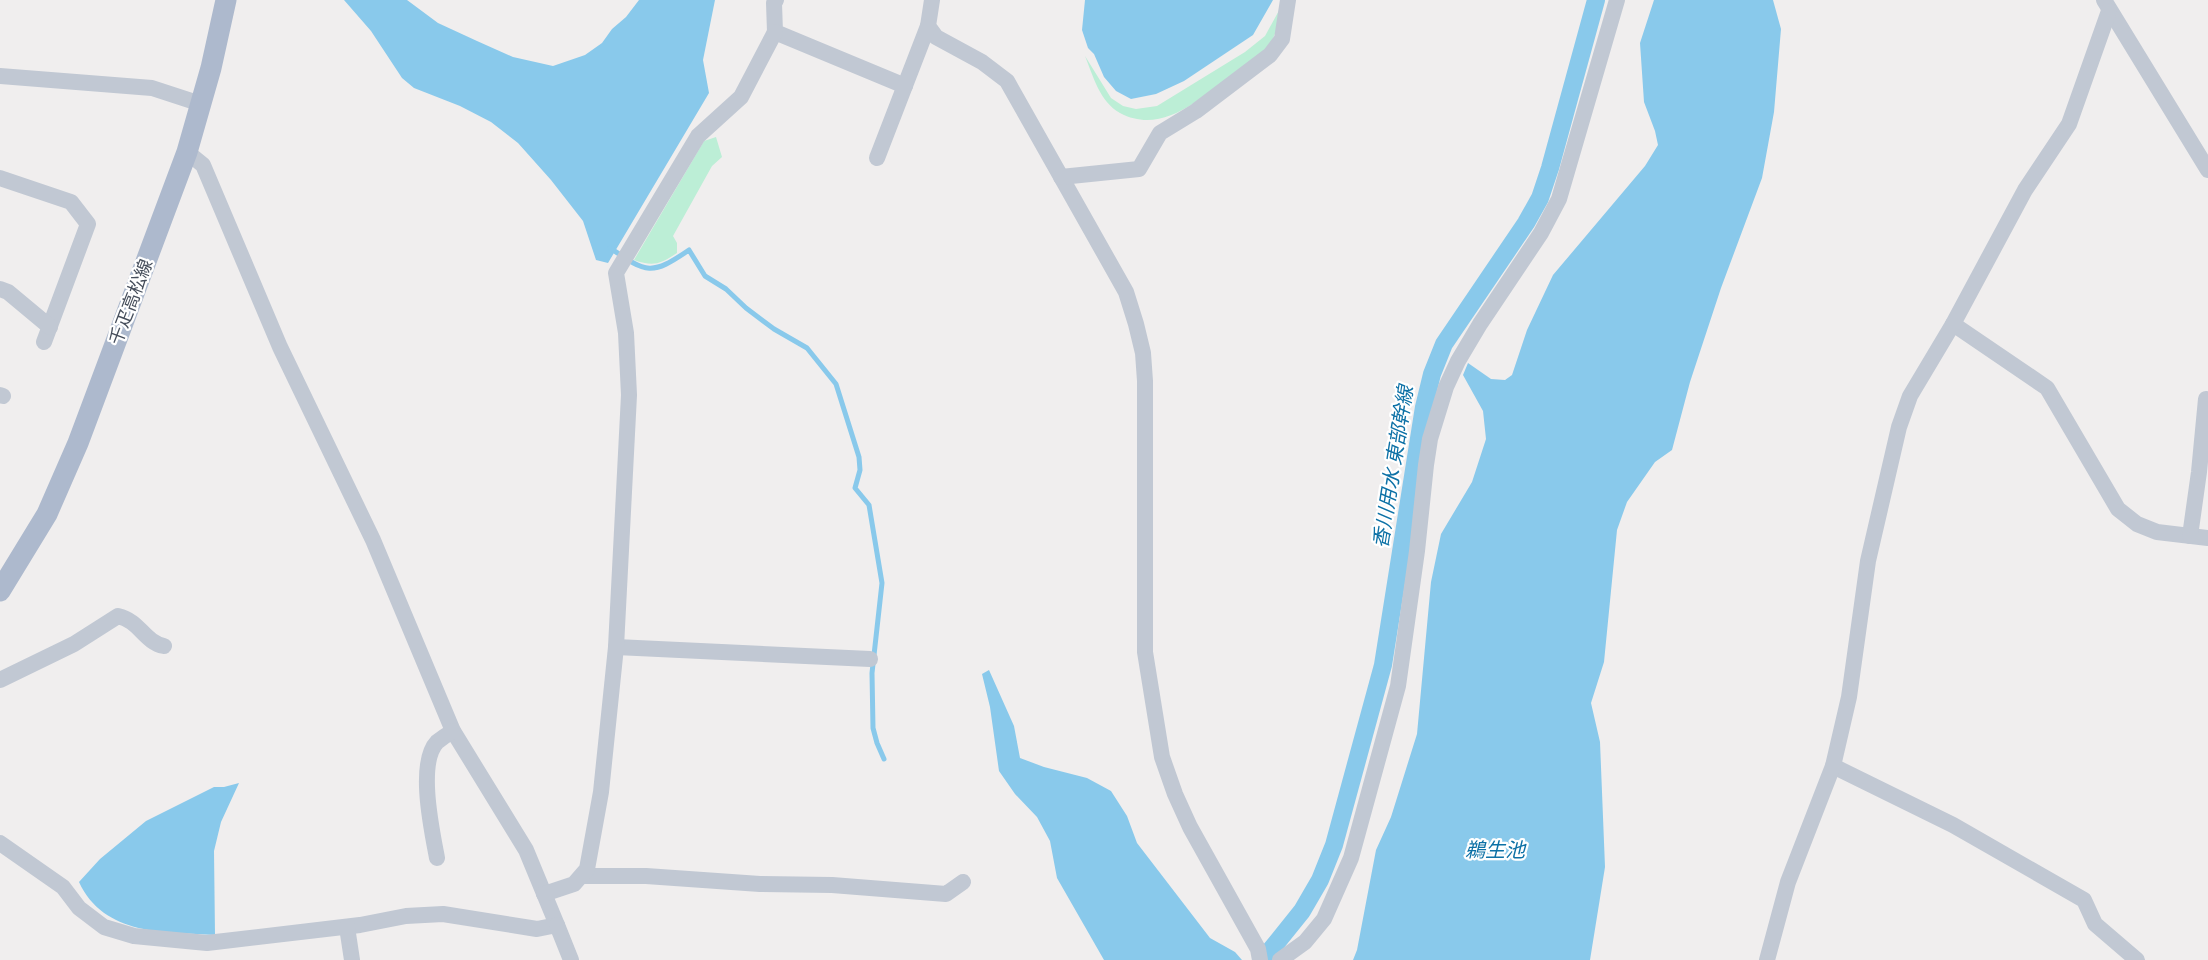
<svg xmlns="http://www.w3.org/2000/svg" width="2208" height="960" font-family="'Titillium Web','Noto Sans JP',sans-serif">
<style>
.green{fill:#bceed6}
.water{fill:#89c9eb}
.lines{fill:none;stroke-linecap:round;stroke-linejoin:round}
.stream{stroke:#89c9eb;stroke-width:5}
.canal{stroke:#89c9eb;stroke-width:18}
.minor{stroke:#c1c8d3;stroke-width:16}
.major{stroke:#adb9cd;stroke-width:21}
.labels{text-anchor:middle;stroke-width:4.5;stroke-linejoin:round;paint-order:stroke}
.street-label{font-size:18px;fill:#464e5b;stroke:#fff}
.water-label{font-size:20px;font-style:italic;fill:#0d71a6;stroke:#fff}
</style>
<rect width="100%" height="100%" fill="#f0eeee"/>
<g class="green">
<path d="M1282,5C1279,19 1277,36 1267,48C1259,58 1244,65 1234,73C1202,97 1163,136 1120,113C1100,102 1093,76 1085,56L1111,98L1123,106L1136,109L1157,106L1245,52L1265,36Z"/>
<path d="M716,137L722,157L712,166L673,236L677,243V253C660,264 654,267 634,260L704,141Z"/>
</g>
<g class="water">
<path d="M344,0H407L438,23L477,41L513,57L553,66L585,55L602,43L612,29L626,17L639,0H715L703,60L709,93L608,263L596,260L583,221L551,180L518,143L491,122L460,106L414,88L402,78L371,31Z"/>
<path d="M1085,0H1273L1253,35L1184,81L1156,94L1131,99L1116,91L1104,77L1094,54L1088,48L1082,30Z"/>
<path d="M1654,0H1773L1781,29L1774,112L1762,178L1721,288L1690,382L1672,450L1655,462L1627,502L1617,530L1604,662L1591,703L1600,742L1605,867L1590,960H1353L1357,950L1376,850L1391,817L1417,734L1431,582L1441,534L1472,482L1486,439L1483,411L1463,375L1468,363L1491,379L1505,380L1512,375L1527,330L1553,275L1645,166L1658,145L1655,131L1644,102L1640,43Z"/>
<path d="M989,670L1014,726L1020,758L1044,767L1087,778L1111,791L1127,816L1137,843L1210,938L1235,952L1242,960H1104L1057,878L1050,841L1037,817L1015,794L999,771L990,707L982,674Z"/>
<path d="M239,783L221,822L214,851L215,935C165,932 104,936 79,882L100,859L146,821L214,787H224Z"/>
</g>
<g class="lines">
<path class="stream" d="M610,248C647,273 651,276 689,250L705,276L726,289L746,308L774,329L807,348L836,384L859,457L860,470L855,488L869,505L882,583L872,673L873,728L877,743L884,759"/>
<path class="canal" d="M1269,952L1302,911L1320,880L1334,845L1383,665L1424,407L1432,374L1444,344L1526,223L1540,198L1550,168L1596,0"/>
<g class="minor">
<path d="M776,0L774,3L775,32L905,86"/>
<path d="M932,0L928,26L936,37L982,62L1007,81L1126,292L1136,324L1143,353L1145,381V652L1162,757L1175,794L1190,827L1258,949L1260,960"/>
<path d="M2104,0L2208,170"/>
<path d="M0,76L152,88L201,104"/>
<path d="M877,158L928,26"/>
<path d="M1061,177L1139,169L1160,133L1196,111L1270,55L1282,39L1288,0"/>
<path d="M0,178L71,202L88,224L44,342"/>
<path d="M0,289L8,292L50,327"/>
<path d="M1953,324L2047,388L2118,509L2137,524L2157,532L2208,538"/>
<path d="M0,395L3,396"/>
<path d="M2190,536L2199,472L2206,399"/>
<path d="M616,647L870,659"/>
<path d="M0,680L74,644L118,616C140,621 144,642 164,646"/>
<path d="M1833,766L1953,825L2084,900L2095,924L2137,960"/>
<path d="M0,843L63,887L79,908L104,927L134,936L207,943L360,925L406,916L443,914L537,929L557,925L526,850L453,731L373,540L280,347L203,165L187,152"/>
<path d="M437,858C432,831 417,763 437,742C442,738 448,734 453,731"/>
<path d="M582,876H646L760,884L832,885L946,894L963,882"/>
<path d="M544,894L574,884L587,869L601,792L616,647L629,395L626,333L616,273L698,136L741,97L775,32"/>
<path d="M557,925L571,960"/>
<path d="M347,927L352,960"/>
<path d="M1280,960L1305,942L1324,919L1351,858L1398,686L1417,551L1426,465L1430,439L1446,387L1458,361L1480,324L1541,233L1559,199L1617,0"/>
<path d="M1767,960L1788,882L1833,766L1849,697L1868,561L1899,427L1910,396L1953,324L2025,190L2069,124L2109,11"/>
</g>
<path class="major" d="M0,591L47,514L78,443L187,152L211,68L226,0"/>
</g>
<g class="labels">
<g class="street-label">
<text transform="translate(131 302) rotate(-69)" y="6">千疋高松線</text>
</g>
<g class="water-label">
<text transform="translate(1393 467) rotate(-81)" y="7">香川用水 東部幹線</text>
<text x="1495" y="857">鵜生池</text>
</g>
</g>
</svg>
